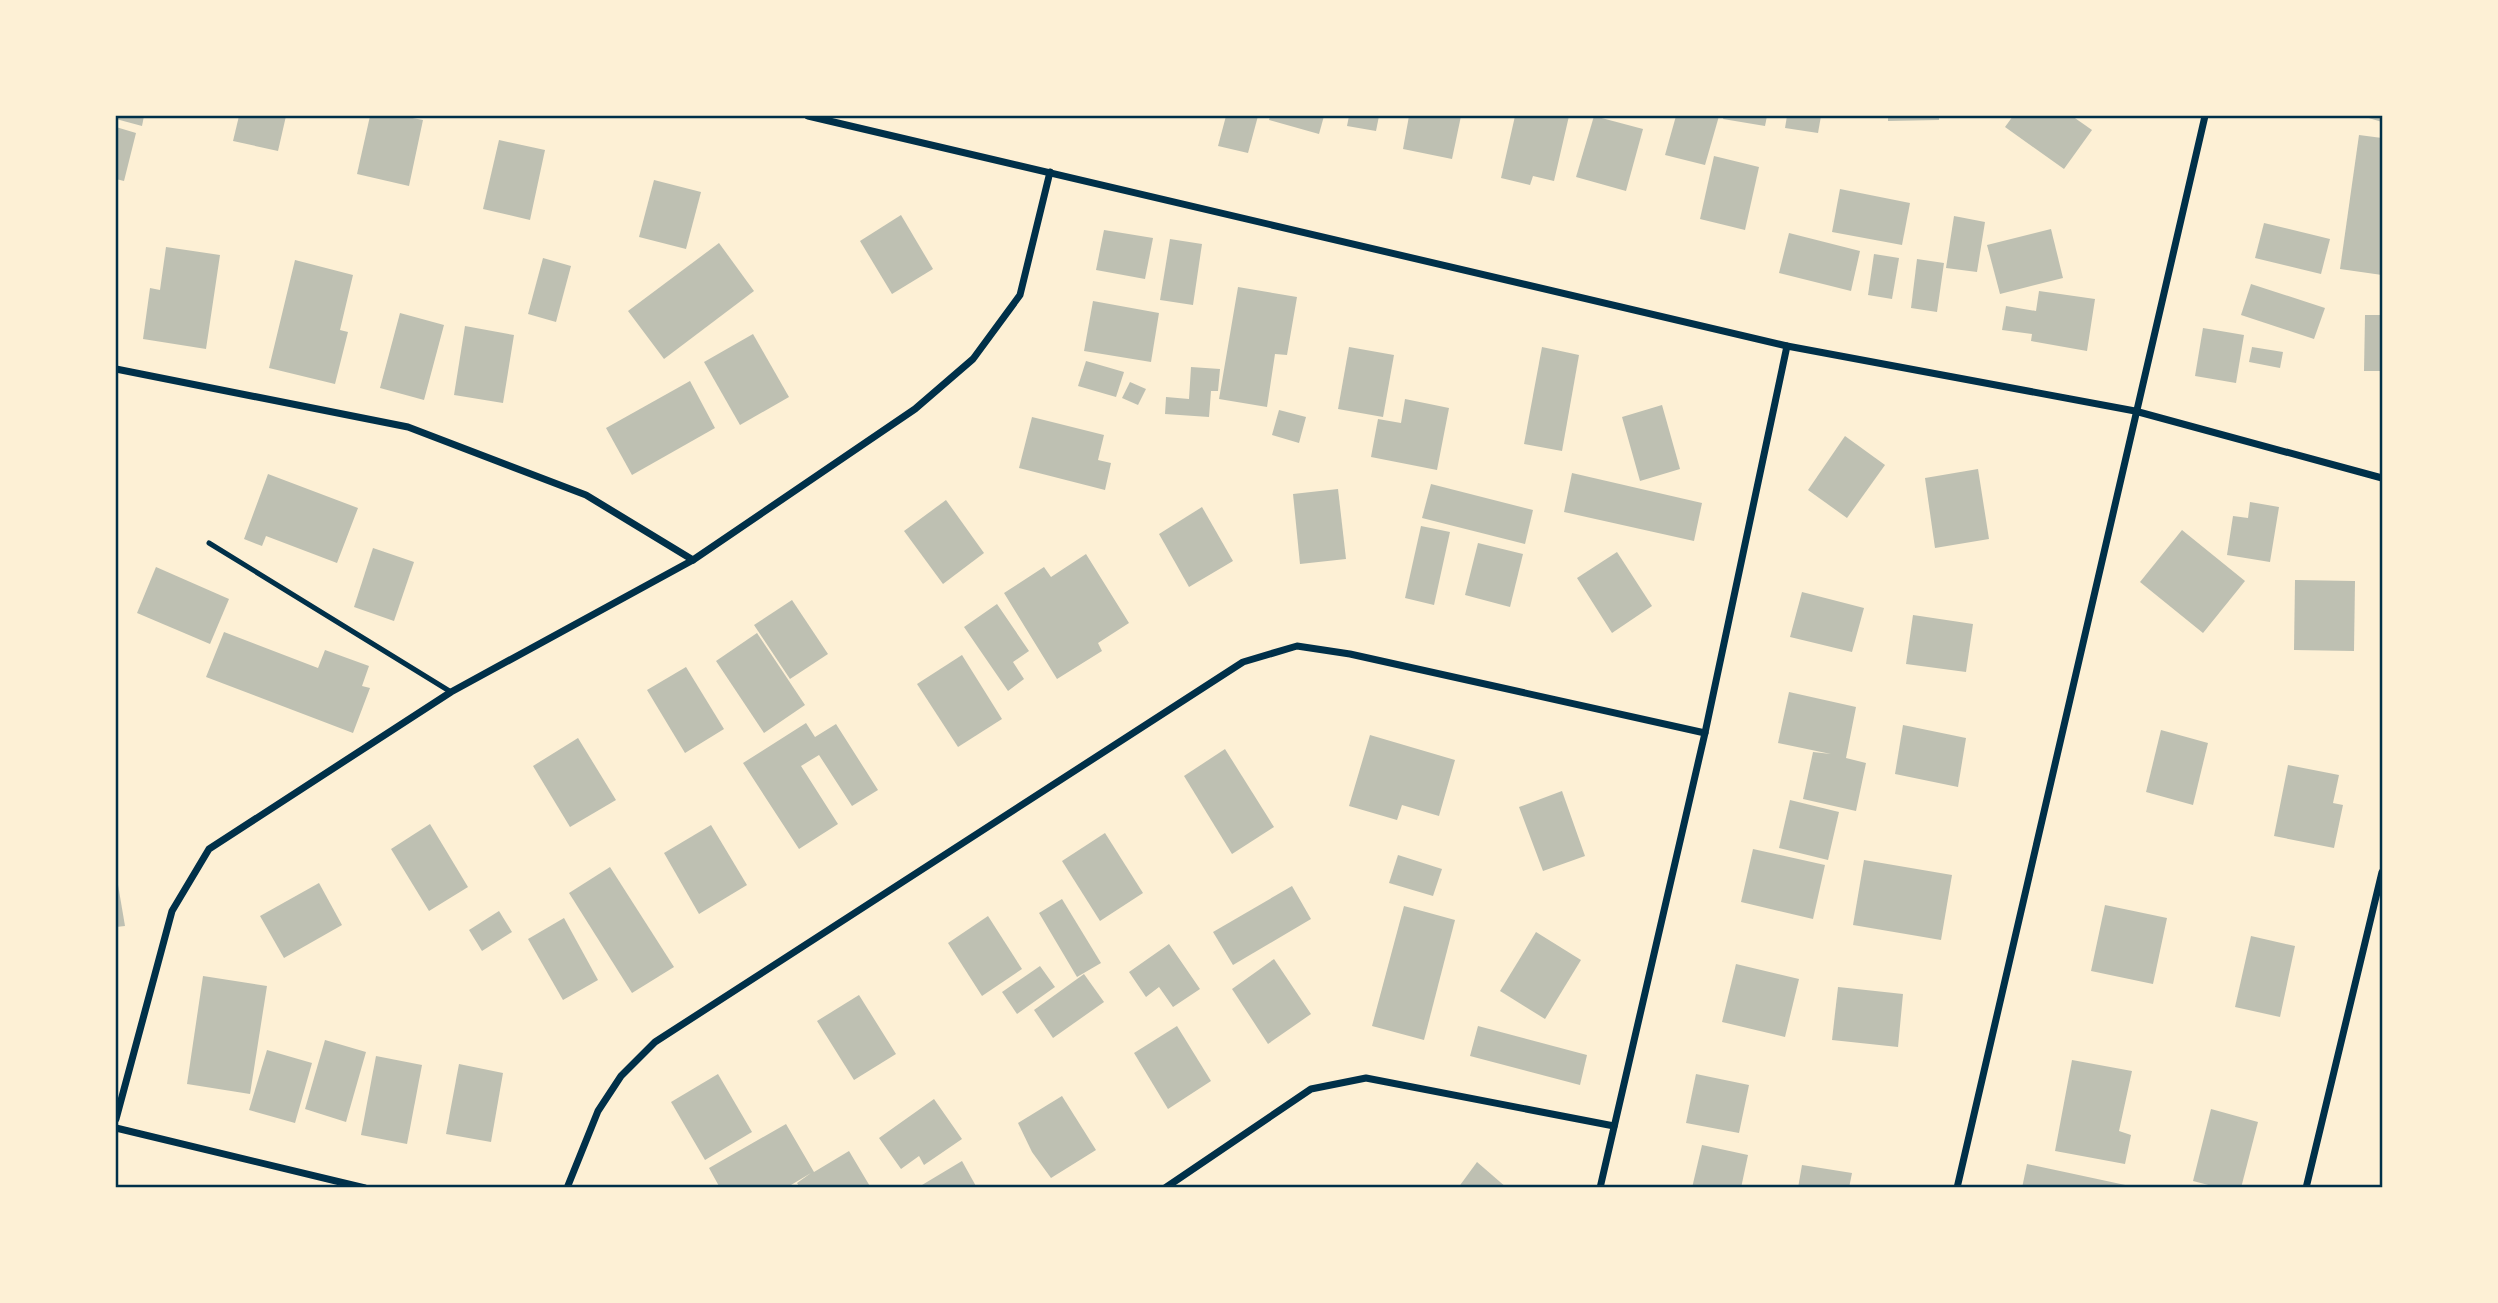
<svg xmlns="http://www.w3.org/2000/svg" width="2498" height="1303" font-family="'DM Sans',sans-serif">
<style>
.building{fill:#bec0b2}
.lines{fill:none;stroke-linecap:round;stroke-linejoin:round}
.service{stroke:#003049;stroke-width:5}
.minor{stroke:#003049;stroke-width:7}
.neatline{fill:none;stroke:#003049;stroke-width:2.5}
</style>
<rect width="100%" height="100%" fill="#fdf0d5"/>
<g class="building">
<path d="M116,116H144L142,126L116,119Z"/>
<path d="M239,116H286L278,151L233,141Z"/>
<path d="M370,116H402L423,120L409,186L357,174Z"/>
<path d="M1226,116H1258L1248,153L1218,146Z"/>
<path d="M1270,116H1324L1319,134L1269,120Z"/>
<path d="M1349,116H1379L1376,131L1347,126Z"/>
<path d="M1409,116H1461L1452,159L1403,149Z"/>
<path d="M1515,116H1569L1554,181L1533,176L1530,185L1501,178Z"/>
<path d="M1594,116L1643,129L1626,191L1576,177Z"/>
<path d="M1676,116H1719L1705,165L1665,155Z"/>
<path d="M1724,116H1767L1765,126L1723,119Z"/>
<path d="M1787,116H1821L1818,133L1785,128Z"/>
<path d="M1888,116H1939V120L1888,121Z"/>
<path d="M2013,116H2072L2092,130L2064,169L2005,127Z"/>
<path d="M2362,116H2382V122Z"/>
<path d="M116,127L136,133L124,181L116,179Z"/>
<path d="M2359,135L2382,138V275L2340,269Z"/>
<path d="M499,140L545,150L530,220L483,209Z"/>
<path d="M1714,156L1759,167L1745,230L1700,219Z"/>
<path d="M654,180L701,192L686,249L639,237Z"/>
<path d="M1840,189L1910,203L1902,245L1832,232Z"/>
<path d="M901,215L933,269L892,294L860,241Z"/>
<path d="M1954,216L1985,222L1977,272L1946,268Z"/>
<path d="M2264,223L2330,239L2321,274L2255,258Z"/>
<path d="M2051,229L2063,278L2000,294L1987,245Z"/>
<path d="M1104,230L1153,238L1145,279L1096,270Z"/>
<path d="M1789,233L1860,251L1851,291L1779,273Z"/>
<path d="M1170,239L1202,244L1193,305L1160,300Z"/>
<path d="M719,243L754,291L664,359L628,311Z"/>
<path d="M166,247L220,255L206,349L143,339L150,288L160,290Z"/>
<path d="M1874,254L1899,258L1892,299L1868,295Z"/>
<path d="M543,258L571,266L556,322L528,314Z"/>
<path d="M1917,259L1944,263L1937,312L1911,308Z"/>
<path d="M295,260L353,275L340,330L348,332L335,384L269,368Z"/>
<path d="M2251,284L2325,308L2314,339L2241,315Z"/>
<path d="M1238,287L1297,297L1287,355L1275,354L1267,407L1219,399Z"/>
<path d="M2039,291L2095,299L2087,351L2031,341L2032,334L2002,330L2006,306L2036,311Z"/>
<path d="M1093,301L1159,313L1151,362L1084,351Z"/>
<path d="M400,313L444,325L424,400L380,388Z"/>
<path d="M2365,315H2382V371H2364Z"/>
<path d="M465,326L514,335L503,403L454,395Z"/>
<path d="M2203,328L2244,335L2236,383L2195,376Z"/>
<path d="M753,334L789,397L740,425L704,362Z"/>
<path d="M1349,347L1394,355L1383,417L1338,409Z"/>
<path d="M1542,347L1579,355L1562,451L1524,444Z"/>
<path d="M2252,347L2283,352L2280,368L2249,362Z"/>
<path d="M1086,361L1124,372L1116,397L1078,386Z"/>
<path d="M1191,367L1220,369L1218,391H1211L1209,417L1165,414L1166,397L1189,399Z"/>
<path d="M690,381L715,428L632,475L606,428Z"/>
<path d="M1130,382L1146,389L1138,405L1122,398Z"/>
<path d="M1405,399L1449,408L1437,470L1371,457L1378,419L1401,423Z"/>
<path d="M1662,405L1680,469L1640,481L1622,417Z"/>
<path d="M1279,410L1306,417L1299,443L1272,435Z"/>
<path d="M1032,417L1104,435L1098,460L1111,463L1105,490L1019,468Z"/>
<path d="M1845,436L1885,465L1847,518L1808,490Z"/>
<path d="M1978,469L1989,539L1935,548L1925,478Z"/>
<path d="M1572,473L1702,503L1694,541L1564,512Z"/>
<path d="M268,474L358,508L337,563L266,536L262,546L244,539Z"/>
<path d="M1431,484L1533,510L1525,544L1422,518Z"/>
<path d="M1338,489L1346,559L1300,564L1293,494Z"/>
<path d="M946,500L984,553L943,584L904,531Z"/>
<path d="M2250,502L2279,507L2270,562L2227,555L2233,516L2248,518Z"/>
<path d="M1202,507L1233,561L1189,587L1159,534Z"/>
<path d="M1421,526L1450,532L1434,605L1405,598Z"/>
<path d="M2182,530L2245,581L2203,633L2140,582Z"/>
<path d="M1478,543L1523,554L1510,607L1465,595Z"/>
<path d="M373,548L414,562L394,621L354,607Z"/>
<path d="M1617,552L1652,606L1612,633L1577,578Z"/>
<path d="M1086,554L1129,623L1098,643L1102,651L1057,679L1004,593L1044,567L1051,577Z"/>
<path d="M156,567L229,599L210,644L137,613Z"/>
<path d="M2295,580L2355,581L2354,651L2294,650Z"/>
<path d="M1802,592L1864,608L1852,652L1790,637Z"/>
<path d="M792,600L828,654L790,679L754,625Z"/>
<path d="M997,604L1029,651L1013,662L1024,679L1008,691L964,627Z"/>
<path d="M1913,615L1973,624L1966,672L1906,664Z"/>
<path d="M224,632L318,668L325,650L369,666L362,686L370,688L353,733L206,677Z"/>
<path d="M757,633L805,705L764,733L716,661Z"/>
<path d="M962,655L1002,719L958,747L917,684Z"/>
<path d="M686,667L724,729L685,753L647,690Z"/>
<path d="M1789,692L1856,707L1846,758L1866,763L1856,811L1803,799L1813,752L1831,754L1778,743Z"/>
<path d="M806,723L815,737L836,724L878,790L852,806L819,755L801,766L838,824L799,849L743,763Z"/>
<path d="M1903,725L1966,738L1958,787L1895,774Z"/>
<path d="M2161,730L2208,743L2193,805L2146,792Z"/>
<path d="M1370,735L1455,760L1439,816L1402,805L1397,820L1349,806Z"/>
<path d="M578,738L616,800L570,827L533,766Z"/>
<path d="M1225,749L1274,827L1232,854L1184,776Z"/>
<path d="M2288,765L2339,775L2333,803L2343,805L2334,848L2274,836Z"/>
<path d="M1562,791L1585,856L1543,871L1519,807Z"/>
<path d="M1790,800L1839,812L1828,860L1779,848Z"/>
<path d="M430,824L468,887L429,911L391,849Z"/>
<path d="M711,825L747,885L699,914L664,853Z"/>
<path d="M1105,833L1143,893L1100,921L1062,861Z"/>
<path d="M1753,849L1825,865L1813,919L1741,902Z"/>
<path d="M1398,855L1442,869L1433,896L1389,883Z"/>
<path d="M1864,860L1952,875L1941,940L1853,925Z"/>
<path d="M610,867L674,967L632,993L569,893Z"/>
<path d="M116,873L125,926L116,927Z"/>
<path d="M319,883L342,925L284,958L260,916Z"/>
<path d="M1292,886L1311,919L1233,965L1213,932Z"/>
<path d="M1062,899L1101,963L1077,977L1039,913Z"/>
<path d="M2105,905L2167,918L2153,984L2091,971Z"/>
<path d="M1404,906L1455,920L1424,1040L1372,1026Z"/>
<path d="M499,911L512,932L482,951L469,930Z"/>
<path d="M988,916L1022,969L982,996L948,943Z"/>
<path d="M564,918L598,980L563,1000L528,939Z"/>
<path d="M1536,932L1581,960L1545,1019L1500,991Z"/>
<path d="M2251,936L2295,946L2280,1017L2235,1007Z"/>
<path d="M1169,944L1200,989L1173,1007L1159,987L1146,997L1129,972Z"/>
<path d="M1274,959L1311,1014L1268,1044L1232,989Z"/>
<path d="M1736,964L1799,979L1785,1037L1722,1022Z"/>
<path d="M1040,966L1055,987L1017,1014L1002,992Z"/>
<path d="M1084,974L1104,1002L1053,1038L1034,1010Z"/>
<path d="M203,976L267,986L250,1094L187,1084Z"/>
<path d="M1838,987L1903,994L1898,1047L1832,1040Z"/>
<path d="M859,995L896,1054L854,1080L817,1021Z"/>
<path d="M1177,1026L1211,1081L1168,1109L1134,1053Z"/>
<path d="M1478,1026L1587,1055L1580,1085L1470,1056Z"/>
<path d="M325,1040L366,1052L346,1122L305,1109Z"/>
<path d="M267,1050L312,1063L295,1123L249,1110Z"/>
<path d="M376,1056L422,1065L407,1144L361,1135Z"/>
<path d="M2072,1060L2132,1071L2119,1131L2131,1135L2125,1164L2055,1151Z"/>
<path d="M459,1064L503,1073L491,1142L446,1134Z"/>
<path d="M718,1074L752,1132L705,1160L671,1102Z"/>
<path d="M1696,1074L1749,1085L1739,1133L1686,1123Z"/>
<path d="M1062,1096L1096,1150L1051,1178L1032,1152L1018,1123Z"/>
<path d="M934,1099L962,1139L924,1165L919,1156L901,1169L879,1138Z"/>
<path d="M2211,1109L2258,1122L2241,1188H2220L2193,1181Z"/>
<path d="M786,1124L814,1172L849,1151L871,1188H800L797,1183L811,1173L786,1188H720L709,1168Z"/>
<path d="M1702,1145L1748,1155L1741,1188H1692Z"/>
<path d="M962,1161L977,1188H917Z"/>
<path d="M1477,1162L1507,1188H1458Z"/>
<path d="M2027,1164L2130,1186V1188H2022Z"/>
<path d="M1802,1165L1852,1173L1849,1188H1798Z"/>
</g>
<g class="lines">
<path class="service" d="M209,543L451,692"/>
<g class="minor">
<path d="M808,116L1787,346L2135,411L2382,478"/>
<path d="M116,369L408,427L586,495L693,560"/>
<path d="M116,1119L172,911L209,849L451,692L693,560L915,409L973,359L1020,295L1050,172"/>
<path d="M116,1128L365,1188"/>
<path d="M567,1188L598,1111L621,1076L655,1042L1243,662L1297,646L1350,654L1705,733"/>
<path d="M1165,1188L1311,1089L1366,1078L1614,1126"/>
<path d="M1600,1188L1705,733L1787,346"/>
<path d="M1957,1188L2205,116"/>
<path d="M2306,1188L2382,872"/>
</g>
</g>
<rect width="2498" height="1303" fill="none" stroke="#fdf0d5" stroke-width="234"/>
<rect x="117" y="117" width="2264" height="1069" class="neatline"/>
</svg>
